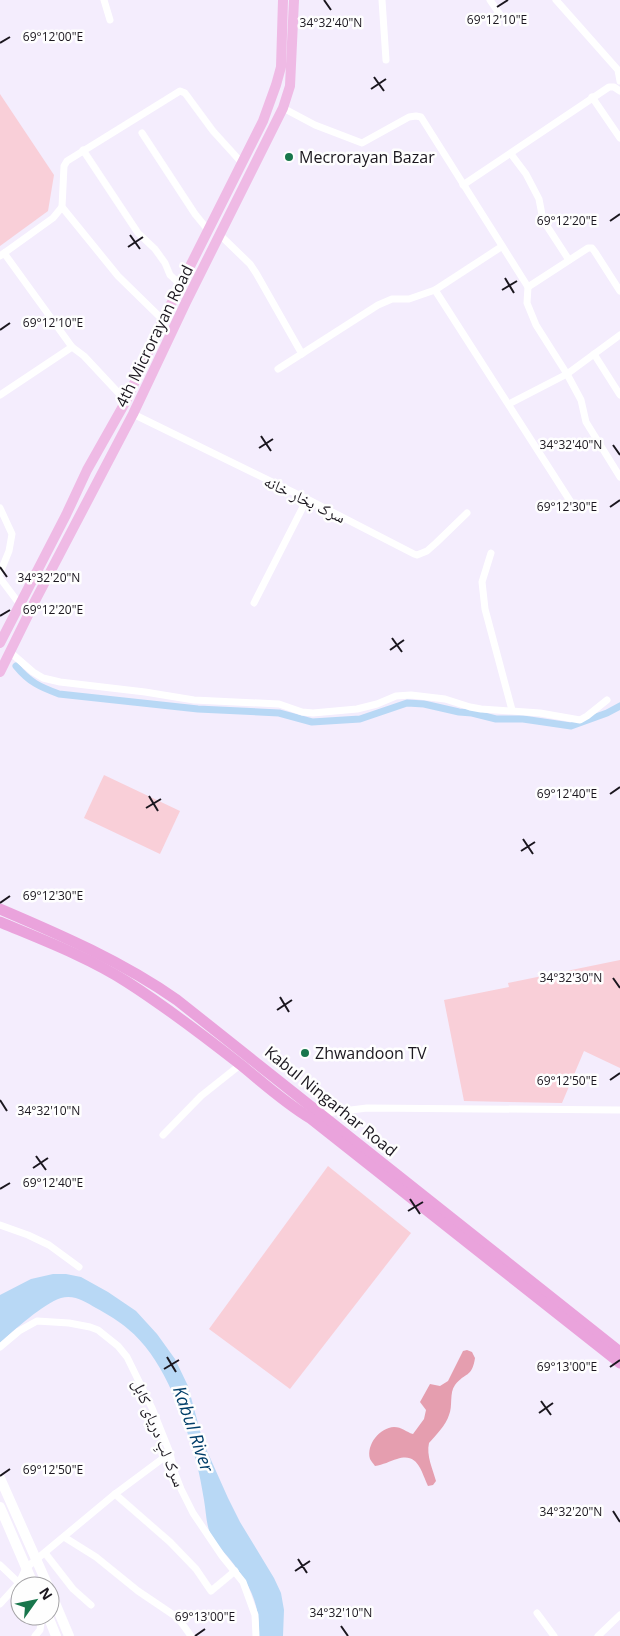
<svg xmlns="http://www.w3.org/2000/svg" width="620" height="1636" font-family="'Open Sans','Noto Naskh Arabic',sans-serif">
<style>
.green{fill:#f9cfd8}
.forest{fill:#e59eaf}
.water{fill:#b8d8f5}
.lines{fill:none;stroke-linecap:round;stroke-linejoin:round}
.canal{stroke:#b8d8f5;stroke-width:7}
.minor{stroke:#fff;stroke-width:7}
.secondary{stroke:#fff;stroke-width:10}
.primary{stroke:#efbae5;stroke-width:10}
.trunk{stroke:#eaa3dc;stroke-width:11}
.ticks{fill:none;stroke:#1b171f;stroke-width:2}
.poi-dot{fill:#18764c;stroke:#fefefe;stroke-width:2}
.labels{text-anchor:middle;stroke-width:5;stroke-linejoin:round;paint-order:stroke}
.poi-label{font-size:16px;fill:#1b171f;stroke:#fefefe;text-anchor:start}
.street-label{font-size:16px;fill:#1b171f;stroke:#fefefe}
.water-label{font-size:18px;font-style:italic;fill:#003e69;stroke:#fefefe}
.ticks-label{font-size:12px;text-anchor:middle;fill:#1b171f;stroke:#fefefe;stroke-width:5;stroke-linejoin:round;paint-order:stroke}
</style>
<rect width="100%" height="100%" fill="#f4edfd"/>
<g class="green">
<path d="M0,94L54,175L48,211L0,246Z"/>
<path d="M104,775L180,811L160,854L84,818Z"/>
<path d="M620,960V1068L584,1051L562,1103L464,1101L444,1000L509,987L508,983Z"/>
<path d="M328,1166L411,1233L290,1389L209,1329Z"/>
</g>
<path class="forest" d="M467,1350L472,1352L475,1358C472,1378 465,1372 455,1385C449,1393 453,1406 449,1415C446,1425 436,1435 429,1443C426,1455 433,1470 436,1481L433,1485L428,1486C421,1471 418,1452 397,1459C390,1461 383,1465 375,1466C373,1463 371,1461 370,1459C366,1444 380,1428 394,1427C402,1427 406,1432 413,1434L424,1419L426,1410L420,1402L430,1384L440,1386L448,1381L463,1351Z"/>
<path class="water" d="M53,1274H66L81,1277L108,1292L136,1311L157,1334L175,1359L188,1386L203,1442L228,1498L240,1522L274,1578L281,1593L284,1610L283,1636H259C260,1602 249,1583 228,1557C222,1550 214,1542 210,1533C206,1523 206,1511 204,1500C201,1482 198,1465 192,1448C181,1408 161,1356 128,1329C119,1321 107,1314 96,1308C86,1302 74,1294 61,1298C43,1304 14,1330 0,1343V1295L31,1279Z"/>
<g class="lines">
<path class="canal" d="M16,666C29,682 40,687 59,694L198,709L279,713L312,722L360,719L407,703L424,704L459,712L472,713L496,719H523L571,726L607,713L620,706"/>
<g class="minor">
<path d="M104,0L110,20"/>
<path d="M382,0L386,60"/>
<path d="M490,0L501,16"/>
<path d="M556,0L618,70L620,81"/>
<path d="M592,97L620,138"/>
<path d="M283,108L315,125L362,143L409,117L416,116L421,117L528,287L527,303L536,325L567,374L581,400L586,422L620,477"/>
<path d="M142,133L195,214L208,230"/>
<path d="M83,150L138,233L155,249L165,263L170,275L181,285"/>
<path d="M511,154L526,174L539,199L543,220L569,260"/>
<path d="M463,185L609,87H614L620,91"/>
<path d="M62,207L64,166L67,161L180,91L185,93L213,131L242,163"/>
<path d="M220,235L250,264L256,273L302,354"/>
<path d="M4,253L72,347L84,356L126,401"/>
<path d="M0,256L53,218L62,207L118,276L163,320"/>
<path d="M528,287L588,248H592L595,252L620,291"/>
<path d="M435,290L574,507"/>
<path d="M594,354L620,395"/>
<path d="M278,369L378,305L392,299H409L435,290L501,247"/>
<path d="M0,395L72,347"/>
<path d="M509,404L567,374L620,335"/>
<path d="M133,414L307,499L414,554L417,555L427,551L436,543L467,513"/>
<path d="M0,508L12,534L9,551L0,573"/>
<path d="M491,553L482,582L485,609L512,710"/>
<path d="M0,578L21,606"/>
<path d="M254,603L307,499"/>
<path d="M10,652L33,672L43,678L60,682L145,692L194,700L279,704L302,712L313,713L357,709L377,704L396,696L411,695L445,699L470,707L481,709L540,713L580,720L587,716L607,700"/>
<path d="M318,1114L367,1108L620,1110"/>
<path d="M163,1135L201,1096L240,1065"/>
<path d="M0,1225L28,1235L49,1245L79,1267"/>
<path d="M0,1347L19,1331L37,1321L69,1323L90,1327L98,1330L118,1346L127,1357L152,1408L170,1453L174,1471L181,1489L193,1513L222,1556L243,1582L255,1615L256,1636"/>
<path d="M115,1494L170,1542L196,1569L211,1591L235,1571"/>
<path d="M64,1537L96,1557L138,1591L178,1618L191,1636"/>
<path d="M45,1553L73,1589L91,1605"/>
<path d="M0,1565L19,1583"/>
<path d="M0,1604L19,1583L26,1568L115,1494L170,1453"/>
<path d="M537,1613L554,1636"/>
<path d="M35,1636L40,1630L42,1616"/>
<path d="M598,1636L620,1615"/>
</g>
<g class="secondary">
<path d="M0,1478L48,1586"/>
<path d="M0,1507L34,1586"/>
<path d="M50,1591L69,1636"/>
<path d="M48,1616L56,1636"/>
</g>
<g class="primary">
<path d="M0,643L66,515L87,470L126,401L163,320L263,121L276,85L281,67L283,0"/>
<path d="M0,672L35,601L133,414L186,302L283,108L290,86L294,0"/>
</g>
<g class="trunk">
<path d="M0,909C61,935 123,962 177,1000L620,1352"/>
<path d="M0,922C43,940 88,957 127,982C166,1007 204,1036 241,1065C263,1083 285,1103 310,1118L620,1363"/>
</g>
</g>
<path class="ticks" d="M324,0L331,10M497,7L508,0M0,43L10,37M374,77L384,91M371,89L386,79M610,221L620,214M130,235L140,249M128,247L143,237M505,278L514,293M502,290L517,281M0,330L10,323M261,436L271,451M613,445L620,455M259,448L273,439M610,507L620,500M0,567L7,577M0,616L10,610M392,638L402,652M390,650L404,640M610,794L620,787M149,796L158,811M146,808L161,799M523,839L533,854M521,851L535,842M0,903L10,896M613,978L620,988M280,997L289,1012M277,1010L292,1000M610,1080L620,1073M0,1100L7,1111M36,1156L46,1170M33,1168L48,1158M0,1189L10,1183M410,1199L420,1214M408,1211L423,1202M167,1357L176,1372M610,1367L620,1360M164,1369L179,1360M541,1401L551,1415M539,1413L553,1403M0,1476L10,1469M613,1511L620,1522M298,1559L307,1573M295,1571L310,1561M341,1626L348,1636M195,1636L205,1629"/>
<g class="poi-dot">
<circle cx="289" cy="157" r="5"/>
<circle cx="305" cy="1053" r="5"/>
</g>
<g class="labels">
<g class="poi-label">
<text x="299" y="163">Mecrorayan Bazar</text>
<text x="315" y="1059">Zhwandoon TV</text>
</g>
<g class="street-label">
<text transform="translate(154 336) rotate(-64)" y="6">4th Microrayan Road</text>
<text transform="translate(305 499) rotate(26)" y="6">سرک بخار خانه</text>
<text transform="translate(331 1101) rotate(39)" y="6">Kabul Ningarhar Road</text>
<text transform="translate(159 1433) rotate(68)" y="6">سرک لبِ دریای کابل</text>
</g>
<g class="water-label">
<text transform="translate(193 1429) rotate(71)" y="6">Kabul River</text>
</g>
</g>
<g class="ticks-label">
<text x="497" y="24">69°12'10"E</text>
<text x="331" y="27">34°32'40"N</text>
<text x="53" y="41">69°12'00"E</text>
<text x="567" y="225">69°12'20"E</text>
<text x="53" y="327">69°12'10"E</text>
<text x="571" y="449">34°32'40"N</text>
<text x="567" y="511">69°12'30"E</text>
<text x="49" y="582">34°32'20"N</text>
<text x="53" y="614">69°12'20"E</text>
<text x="567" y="798">69°12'40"E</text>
<text x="53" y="900">69°12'30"E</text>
<text x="571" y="982">34°32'30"N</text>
<text x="567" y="1085">69°12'50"E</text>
<text x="49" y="1115">34°32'10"N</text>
<text x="53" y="1187">69°12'40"E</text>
<text x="567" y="1371">69°13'00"E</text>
<text x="53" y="1474">69°12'50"E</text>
<text x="571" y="1516">34°32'20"N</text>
<text x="341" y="1617">34°32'10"N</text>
<text x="205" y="1621">69°13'00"E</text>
</g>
<g transform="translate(35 1601) rotate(57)"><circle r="24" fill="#fefefe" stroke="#a3a2a5"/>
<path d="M0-4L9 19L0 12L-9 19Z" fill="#18764c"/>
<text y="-8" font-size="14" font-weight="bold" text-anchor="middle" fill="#1b171f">N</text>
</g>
</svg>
